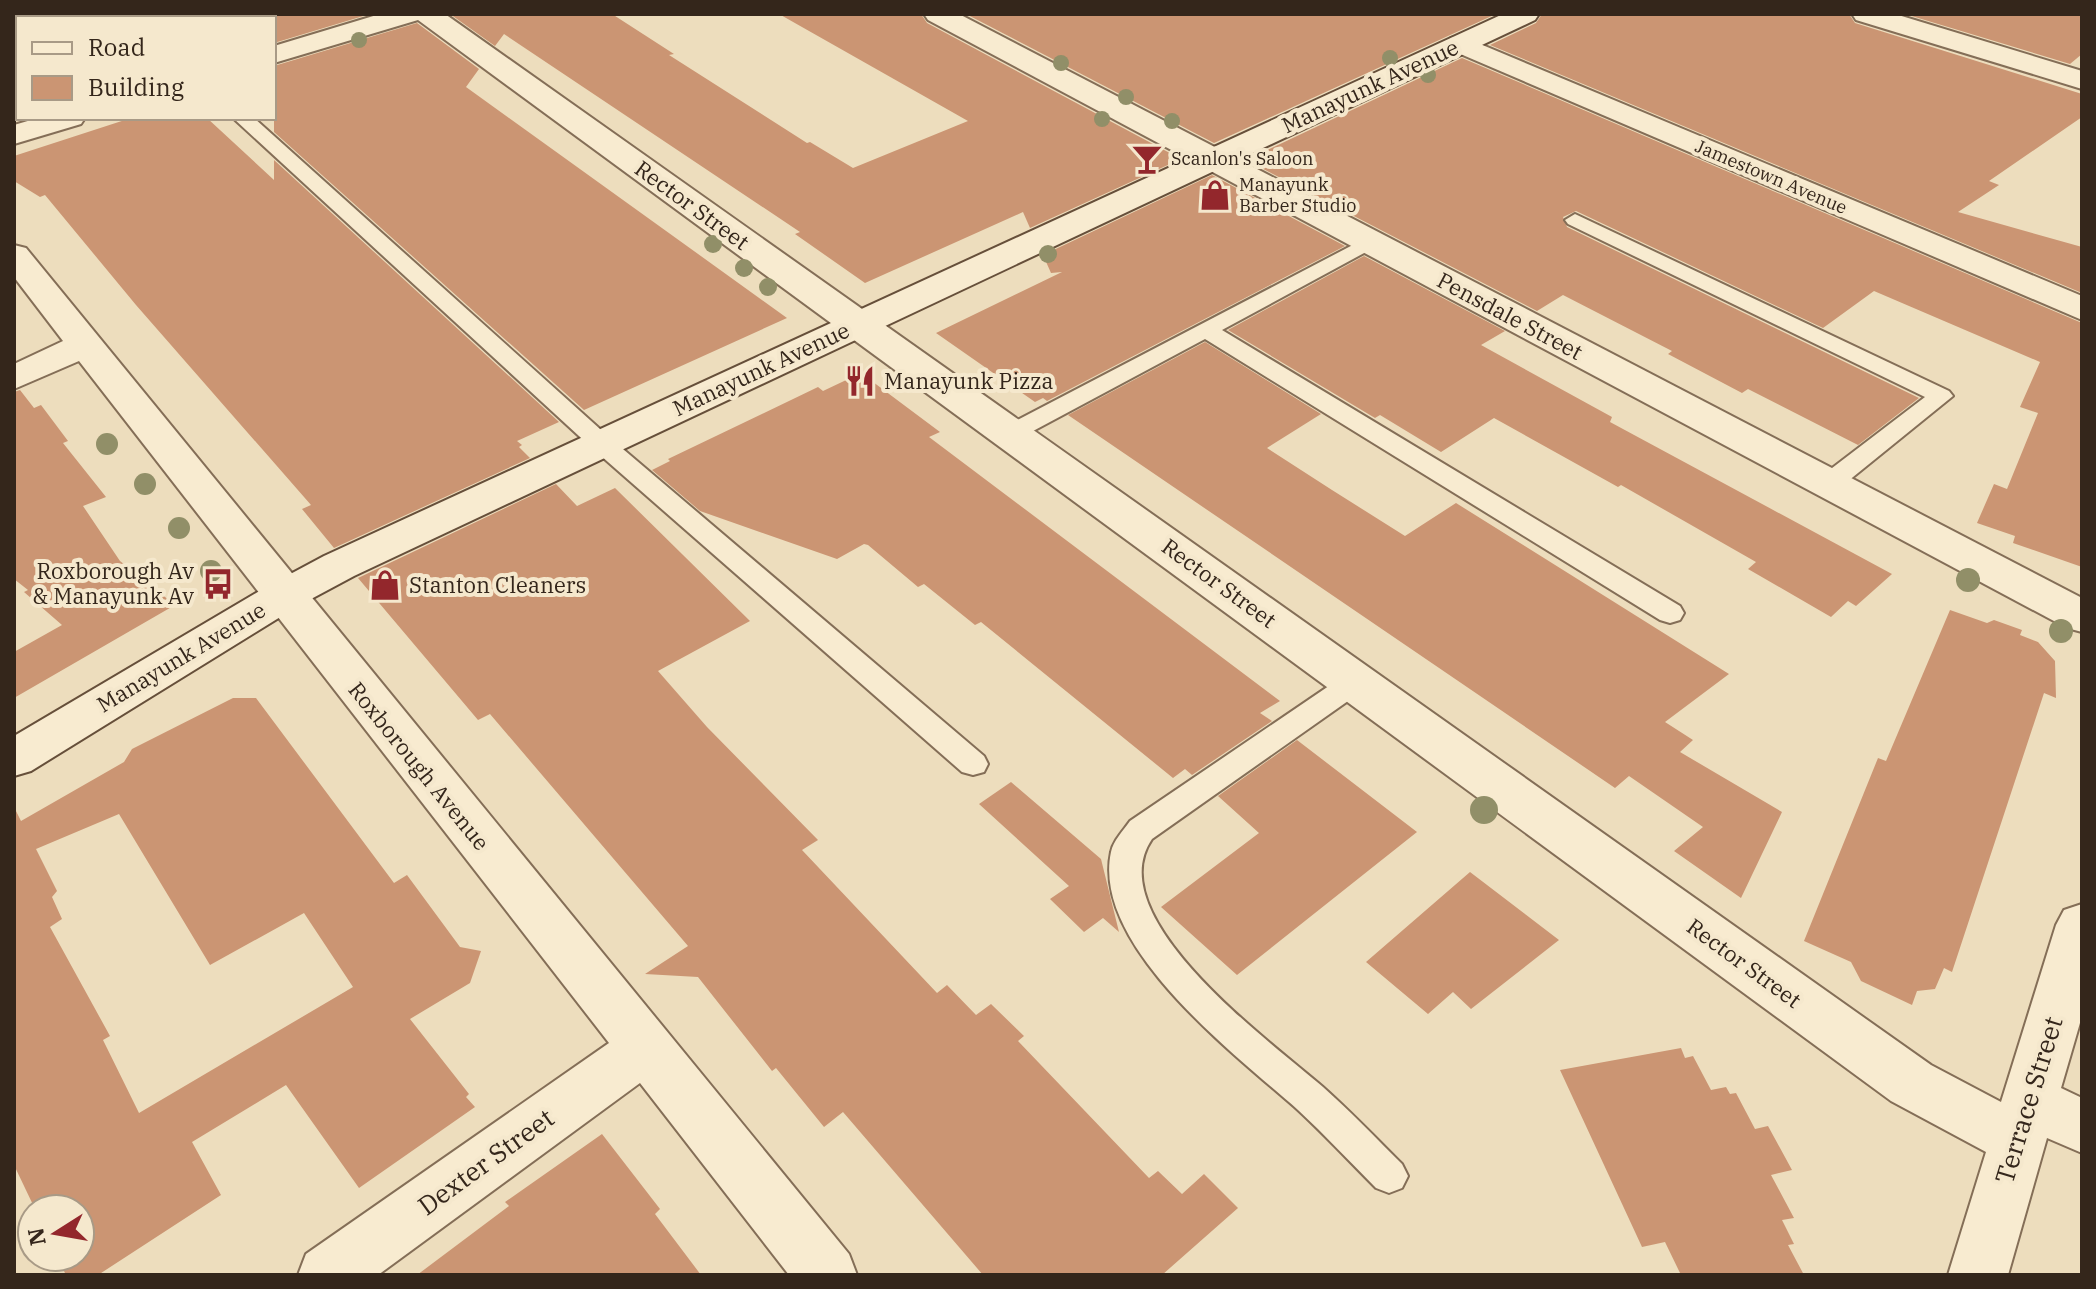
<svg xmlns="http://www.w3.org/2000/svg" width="2096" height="1289" font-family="'IBM Plex Serif',serif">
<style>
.building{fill:#cb9573;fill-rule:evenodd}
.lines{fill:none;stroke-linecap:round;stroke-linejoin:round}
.lane-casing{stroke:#846e57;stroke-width:4}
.street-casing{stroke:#846e57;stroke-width:4}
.secondary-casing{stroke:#664f3a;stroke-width:4}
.lane{fill:#f8ebd0;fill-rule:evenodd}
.street{fill:#f8ebd0;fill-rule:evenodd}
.secondary{fill:#f8ebd0;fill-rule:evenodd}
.tree{fill:#918f68}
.labels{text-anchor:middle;stroke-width:8;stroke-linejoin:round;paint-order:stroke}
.far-poi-label{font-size:18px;fill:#34261b;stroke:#f5e8cd;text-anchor:start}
.far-street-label{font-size:18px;fill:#34261b;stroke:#f5e8cd}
.street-label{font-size:22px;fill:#34261b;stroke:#f5e8cd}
.poi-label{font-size:22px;fill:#34261b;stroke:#f5e8cd;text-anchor:start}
.near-street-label{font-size:26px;fill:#34261b;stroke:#f5e8cd}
</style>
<rect width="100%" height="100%" fill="#edddbd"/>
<g class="building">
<path d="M237,14H370L274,43V18H242Z"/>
<path d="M450,14H612L674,54L669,55L807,143L810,142L853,168L968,121L779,14H921L927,23L1181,159L1030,228L1023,212L865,283L795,234L800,232L504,34L495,46Z"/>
<path d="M966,14H1496L1214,143Z"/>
<path d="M1542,14H1849L1855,23L2082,94V117L1989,181L1999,185L1958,212L2082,247V293L1490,45L1536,23Z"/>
<path d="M1905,14H2082V54L2070,64Z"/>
<path d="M417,23L479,69L466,87L787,318L584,410L274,132V66Z"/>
<path d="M1462,58L2082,323V567L2013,543L2015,536L1977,523L1994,484L2007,489L2038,413L2020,407L2040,362L1874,291L1823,328L1576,211L1563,217L1567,227L1919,398L1858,445L1748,389L1742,393L1668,354L1672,351L1563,295L1537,311L1246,160Z"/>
<path d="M131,118H207L274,180V160L559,422L517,441L522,445L519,447L530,458L334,548L302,509L311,505L136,305L45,195L40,197L14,181V156Z"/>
<path d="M1212,175L1345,246L1047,401L1043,398L1035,402L936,333L1062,272L1051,273L1043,255Z"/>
<path d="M1364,256L1505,331L1481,345L1612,417L1610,422L1892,574L1856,606L1848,601L1831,617L1748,569L1756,562L1621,485L1618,487L1494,418L1441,452L1380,415L1375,418L1228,330Z"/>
<path d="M1205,342L1321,414L1267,448L1332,490L1405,536L1456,503L1729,674L1665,722L1693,740L1680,752L1782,812L1741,898L1674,851L1703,827L1629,776L1615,788L1068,415Z"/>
<path d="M861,373L940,432L929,437L1280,701L1260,713L1272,721L1192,775L1185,769L1173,778L981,622L975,625L924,584L918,587L868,545L864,544L837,559L700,511L652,470L670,461L668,459L818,387L823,391Z"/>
<path d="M20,390L34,408L41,405L68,441L63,443L106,497L83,506L120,561L175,605L14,698V652L62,625L24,592L28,590L14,579V392Z"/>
<path d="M556,484L577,506L615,488L750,621L658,671L707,727L818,840L802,850L937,993L947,985L976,1015L991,1004L1024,1036L1018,1041L1149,1178L1158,1171L1182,1194L1204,1174L1238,1208L1162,1275H983L843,1112L824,1127L776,1068L772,1071L698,977L645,974L688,946L490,714L478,720L358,578Z"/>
<path d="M1950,610L1987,623L1994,620L2022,630L2020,635L2038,642L2055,661L2056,698L2044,693L1952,972L1944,968L1935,989L1917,991L1912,1005L1861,981L1851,962L1804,941L1878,758L1886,761Z"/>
<path d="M233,698H256L394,883L407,875L460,947L481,951L470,983L410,1019L469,1094L466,1097L475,1107L359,1188L286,1085L192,1142L221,1195L98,1275H66L57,1257H80V1209H35L14,1165V807L21,821L124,762L132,749ZM119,814L210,965L304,913L353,987L139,1113L103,1040L110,1036L50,927L62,919L52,897L57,891L36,849Z"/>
<path d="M1297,740L1417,832L1237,975L1161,907L1259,833L1218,796Z"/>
<path d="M1011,782L1101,859L1119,932L1103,918L1084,932L1050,899L1069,886L979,804Z"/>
<path d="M1470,872L1559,940L1471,1009L1453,992L1428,1014L1366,962Z"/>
<path d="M1681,1048L1685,1058L1693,1056L1711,1090L1726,1087L1730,1094L1736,1093L1755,1129L1768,1126L1792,1170L1771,1175L1794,1218L1782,1220L1794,1244L1788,1245L1804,1275H1681L1665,1242L1642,1247L1560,1070Z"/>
<path d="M602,1134L660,1209L655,1214L701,1275H417L509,1206L505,1202Z"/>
</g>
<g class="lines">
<defs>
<g id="lane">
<path d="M121,14H141L144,18H124Z"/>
<path d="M233,118H254L610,438L984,756L988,764L984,772L973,775L962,772L592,448Z"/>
<path d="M1575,214L1949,391L1953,396L1837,490H1819L1815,484L1819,478L1925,397L1568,224L1565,220Z"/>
<path d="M1370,236L1381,242L1377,246L1222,330L1680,606L1684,613L1680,620L1670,623L1660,620L1205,339L1020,438H1002L999,433L1002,428Z"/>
<path d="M1355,672L1365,675L1369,682L1365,689L1152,839C1098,917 1271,1042 1323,1087C1350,1111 1376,1138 1402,1164L1408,1176L1402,1188L1389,1193L1376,1188C1350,1162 1325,1135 1298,1110C1236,1055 1091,946 1111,852C1113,841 1123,831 1130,821L1345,675Z"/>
</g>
<g id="street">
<path d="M380,14H445L1931,1065L2001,1102L2056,925L2064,910L2082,904V1016L2061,1088L2082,1098V1153L2047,1138L2008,1275H1948L1986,1152L1891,1101L418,20L274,63V46Z"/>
<path d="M924,14H959L2082,598V632L2067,628L928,20Z"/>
<path d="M1852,14H1895L2082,71V89L1856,20Z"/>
<path d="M1461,36L2082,296V320L1451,50L1447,44L1451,38Z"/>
<path d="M38,118H85L81,124L14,144V125Z"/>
<path d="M14,245L26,248L849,1254L857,1275H789L640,1083L378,1275H298L306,1254L609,1043L79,361L14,389V364L63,341L14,277Z"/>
</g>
<path id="secondary" d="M1503,14H1539L1535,20L354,576L298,606L31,771L14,776V736L268,586L324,556Z"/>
</defs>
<use href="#lane" class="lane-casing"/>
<use href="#street" class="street-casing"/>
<use href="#secondary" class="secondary-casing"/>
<use href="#lane" class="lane"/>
<use href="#street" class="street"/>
<use href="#secondary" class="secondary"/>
</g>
<g class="tree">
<circle cx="359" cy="40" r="8"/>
<circle cx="1390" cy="58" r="8"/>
<circle cx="1061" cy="63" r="8"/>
<circle cx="1428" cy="75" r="8"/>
<circle cx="1126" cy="97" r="8"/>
<circle cx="1102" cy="119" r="8"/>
<circle cx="1172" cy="121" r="8"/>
<circle cx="713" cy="244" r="9"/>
<circle cx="1048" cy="254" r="9"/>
<circle cx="744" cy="268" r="9"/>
<circle cx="768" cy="287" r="9"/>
<circle cx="107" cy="444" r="11"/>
<circle cx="145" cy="484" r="11"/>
<circle cx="179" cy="528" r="11"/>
<circle cx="211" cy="571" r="11"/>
<circle cx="1968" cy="580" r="12"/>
<circle cx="2061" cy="631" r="12"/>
<circle cx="1484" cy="810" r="14"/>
</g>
<defs>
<symbol id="bar-bare" viewBox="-9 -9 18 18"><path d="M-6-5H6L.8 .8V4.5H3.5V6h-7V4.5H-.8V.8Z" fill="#93272c" stroke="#f5e8cd" stroke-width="2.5" paint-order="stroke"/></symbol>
<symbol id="shop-bare" viewBox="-9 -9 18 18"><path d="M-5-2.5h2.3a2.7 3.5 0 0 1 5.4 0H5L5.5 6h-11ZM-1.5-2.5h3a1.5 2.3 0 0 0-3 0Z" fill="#93272c" stroke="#f5e8cd" stroke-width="2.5" paint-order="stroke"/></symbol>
<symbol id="restaurant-bare" viewBox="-9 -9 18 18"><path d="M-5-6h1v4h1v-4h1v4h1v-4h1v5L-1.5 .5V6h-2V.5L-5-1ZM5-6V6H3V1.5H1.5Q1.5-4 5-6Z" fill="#93272c" stroke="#f5e8cd" stroke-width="2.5" paint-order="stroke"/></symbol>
<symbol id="bus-bare" viewBox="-9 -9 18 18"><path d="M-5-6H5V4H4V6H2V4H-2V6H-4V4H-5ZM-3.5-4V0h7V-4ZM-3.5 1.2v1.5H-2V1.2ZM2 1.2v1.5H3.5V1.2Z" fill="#93272c" stroke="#f5e8cd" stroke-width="2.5" paint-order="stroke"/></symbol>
</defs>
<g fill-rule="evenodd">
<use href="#bar-bare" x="1125" y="137" width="44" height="44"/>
<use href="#shop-bare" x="1193" y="173" width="44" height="44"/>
<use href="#restaurant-bare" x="838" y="359" width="44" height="44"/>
<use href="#bus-bare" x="196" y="562" width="44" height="44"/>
<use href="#shop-bare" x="363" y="563" width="44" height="44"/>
</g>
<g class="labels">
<g class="far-poi-label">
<text x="1171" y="165">Scanlon's Saloon</text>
<text x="1239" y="191">Manayunk<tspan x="1239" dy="21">Barber Studio</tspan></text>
</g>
<g class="far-street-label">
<text transform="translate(1771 177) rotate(23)" y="6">Jamestown Avenue</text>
</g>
<g class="street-label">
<text transform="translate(1370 86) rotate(-25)" y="8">Manayunk Avenue</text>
<text transform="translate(692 205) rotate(36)" y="8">Rector Street</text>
<text transform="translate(1510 316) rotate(28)" y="8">Pensdale Street</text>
<text transform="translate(761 369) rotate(-25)" y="8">Manayunk Avenue</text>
<text transform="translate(1219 583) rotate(36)" y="8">Rector Street</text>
<text transform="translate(181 657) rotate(-31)" y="8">Manayunk Avenue</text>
<text transform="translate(419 766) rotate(51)" y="8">Roxborough Avenue</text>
<text transform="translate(1744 963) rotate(36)" y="8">Rector Street</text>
</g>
<g class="poi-label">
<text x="884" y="389">Manayunk Pizza</text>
<text x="194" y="579" text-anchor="end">Roxborough Av<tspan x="194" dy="25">&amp; Manayunk Av</tspan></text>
<text x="409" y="593">Stanton Cleaners</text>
</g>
<g class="near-street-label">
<text transform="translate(2029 1100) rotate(-73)" y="9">Terrace Street</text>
<text transform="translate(486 1162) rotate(-36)" y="9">Dexter Street</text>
</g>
</g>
<rect width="2096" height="1289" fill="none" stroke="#34261b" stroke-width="32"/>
<rect x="16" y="16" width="260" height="104" fill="#f5e8cd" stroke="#a89a86" stroke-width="2"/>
<rect x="32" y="42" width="40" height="12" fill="#f8ebd0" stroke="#a89a86" stroke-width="2"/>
<text x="88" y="56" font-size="24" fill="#34261b">Road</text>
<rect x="32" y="76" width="40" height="24" fill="#cb9573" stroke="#a89a86" stroke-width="2"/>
<text x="88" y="96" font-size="24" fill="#34261b">Building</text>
<g transform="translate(56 1233) rotate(259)"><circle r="38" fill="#f5e8cd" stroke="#a89a86" stroke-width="2"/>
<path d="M0-6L14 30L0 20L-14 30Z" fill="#93272c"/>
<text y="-12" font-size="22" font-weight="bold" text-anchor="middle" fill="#34261b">N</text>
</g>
</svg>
